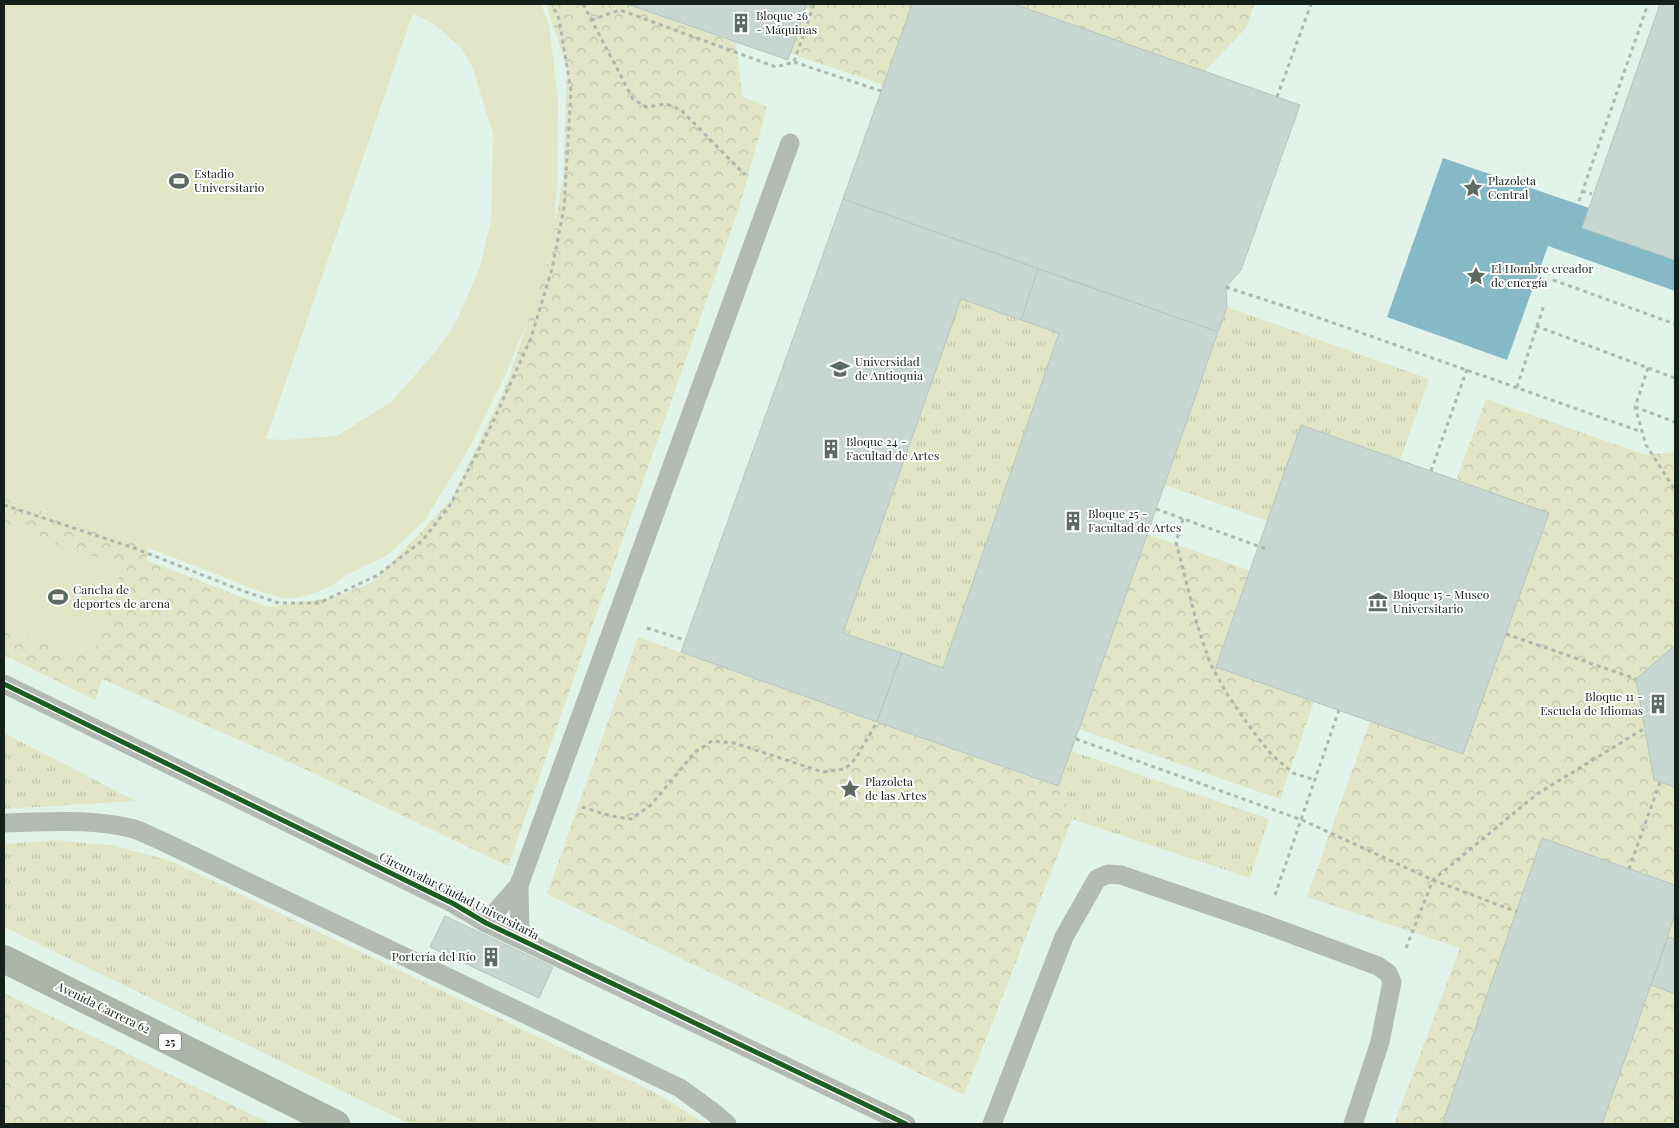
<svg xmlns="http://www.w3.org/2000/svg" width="1679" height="1128" font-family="'Playfair Display',serif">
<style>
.grass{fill:url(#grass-tufts)}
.forest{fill:url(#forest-crowns)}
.garden{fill:#e1e5c6;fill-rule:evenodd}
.water{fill:#85b9c7}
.building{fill:#c8d6d2;stroke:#b6c4c0}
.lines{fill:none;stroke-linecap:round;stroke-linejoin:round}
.path{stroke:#b0b7b0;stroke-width:3;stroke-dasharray:4 4;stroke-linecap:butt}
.service{stroke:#b3bab1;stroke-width:19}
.trunk{stroke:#acb4aa;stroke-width:28}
.cycleway-casing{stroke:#fff;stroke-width:8}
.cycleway{stroke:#1b5e20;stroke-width:5}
.labels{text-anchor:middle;stroke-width:4;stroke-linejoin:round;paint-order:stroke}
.shield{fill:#fff;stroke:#5b635f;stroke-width:1}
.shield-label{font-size:11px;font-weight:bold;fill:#15201a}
.poi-label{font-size:12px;fill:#15201a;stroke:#fff;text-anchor:start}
.street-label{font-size:12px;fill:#15201a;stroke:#fff}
</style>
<defs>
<pattern id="grass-tufts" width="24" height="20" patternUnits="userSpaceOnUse" patternTransform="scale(1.25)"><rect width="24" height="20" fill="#e1e5c6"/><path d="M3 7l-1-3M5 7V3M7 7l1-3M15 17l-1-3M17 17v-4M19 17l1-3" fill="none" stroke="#c0c4aa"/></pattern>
<pattern id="forest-crowns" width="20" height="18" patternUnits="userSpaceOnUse" patternTransform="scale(1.25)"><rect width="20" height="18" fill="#e1e5c6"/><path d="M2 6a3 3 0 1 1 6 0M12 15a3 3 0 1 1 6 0" fill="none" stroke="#c0c4aa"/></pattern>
</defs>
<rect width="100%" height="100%" fill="#e1f2e9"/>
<g class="grass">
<path d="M961,299L1059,333L943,668L843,633Z"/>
<path d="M1227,307L1429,379L1400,460L1268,521L1165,485Z"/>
<path d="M4,733L136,801L4,809Z"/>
<path d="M1071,751L1269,819L1250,878L1072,819L1058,787Z"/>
<path d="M55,840L115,846L171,861L656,1093L706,1124H410L4,927V844Z"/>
</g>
<g class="forest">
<path d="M546,4H627L736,43L742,96L767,107L739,208L508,866L311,772L102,679L95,700L4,655V498L149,548L146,560L268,607L331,598L373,582L452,499L507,383L546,268L563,180L567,68Z"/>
<path d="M807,4H912L883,85L790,53Z"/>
<path d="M1014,4H1254L1247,27L1204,72Z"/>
<path d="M1486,399L1646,455L1675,452V1124H1394L1460,948L1307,897L1370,721L1463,753L1548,513L1456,480Z"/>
<path d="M1147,534L1251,571L1217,667L1314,702L1280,799L1079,729Z"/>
<path d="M638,637L1058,787L1072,819L964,1095L547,894Z"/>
<path d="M4,993L257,1117L272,1124H4Z"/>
</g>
<g class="garden">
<path d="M4,4H541L549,24L558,101L557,188L553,243L536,301L507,371L471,445L425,520L388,555L348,574L331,586L312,594L296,598H284L261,592L149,548L4,498ZM413,13L435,25L461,48L472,66L493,134L491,221L479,270L455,324L436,351L391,402L337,436L283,440L266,439Z"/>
<path d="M4,527L123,566L93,658L4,629Z"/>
</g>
<path class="water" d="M1660,4H1675V96L1630,223L1675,239V291L1548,246L1507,360L1387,317L1443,158L1589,208Z"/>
<g class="building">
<path d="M627,4H807L788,60Z"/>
<path d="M912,4H1014L1300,105L1241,270L1226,287L1227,307L1218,332L843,199Z"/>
<path d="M1660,4H1675V260L1582,228Z"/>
<path d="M843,199L1038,269L1021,320L961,299L843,633L902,653L877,722L681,652Z"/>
<path d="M1038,269L1218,332L1079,729L1058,786L877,722L902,653L943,668L1059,333L1021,320Z"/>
<path d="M1301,425L1549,513L1463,754L1216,667Z"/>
<path d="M1675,645V787L1654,780L1636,679Z"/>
<path d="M1542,838L1675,885V914L1659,962L1602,1124H1442Z"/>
<path d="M445,916L553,967L539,998L430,947Z"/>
<path d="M1668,937L1675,939V994L1651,985Z"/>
</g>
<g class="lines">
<g class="path">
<path d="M583,4L633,99L646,107L667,104L681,110L745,175"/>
<path d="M591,20L620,10L776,67L794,62L814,4"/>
<path d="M794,62L881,91"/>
<path d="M1277,97L1311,4"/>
<path d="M1582,191L1592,194"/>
<path d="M1579,201L1648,4"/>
<path d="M1553,280L1675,324"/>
<path d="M1226,287L1305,313L1642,432"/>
<path d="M1536,326L1675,378"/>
<path d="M1648,368L1635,407L1646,445L1675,490"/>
<path d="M1517,387L1544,305"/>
<path d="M1635,407L1675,422"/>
<path d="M1431,471L1467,369"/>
<path d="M4,505L134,548L243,591L279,603H319L378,575L423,540L450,505L491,426L531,338L552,269L564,208L571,91L559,19L552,4"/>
<path d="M1156,509L1269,550"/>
<path d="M1183,519L1176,542L1197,624L1210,663L1227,694L1252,730L1271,754L1293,773L1315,780"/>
<path d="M647,628L685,640"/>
<path d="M1506,634L1636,679"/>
<path d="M1076,739L1302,820L1433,880L1517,912"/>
<path d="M582,807L611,816L631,819L651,805L695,752L712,741L734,743L823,772L845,769L856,758L877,722"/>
<path d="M1629,869L1660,782"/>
<path d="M1275,895L1339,710"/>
<path d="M1406,948L1433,880L1537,794L1645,728"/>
</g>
<g class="service">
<path d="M4,684L454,904L486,923L906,1124"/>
<path d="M4,823C47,822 92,818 134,829C145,833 155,838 166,843L680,1088L713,1112L727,1124"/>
<path d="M519,885L520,938"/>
<path d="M486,923L519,885L790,143"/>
<path d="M992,1124L1064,937L1097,879L1108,874L1121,875L1264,924L1378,966L1388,973L1392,982L1380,1042L1353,1124"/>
</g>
<path class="trunk" d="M4,959L336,1124"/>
<defs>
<path id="cycleway" d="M4,684L454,904L486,923L906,1124"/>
</defs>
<use href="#cycleway" class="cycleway-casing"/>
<use href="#cycleway" class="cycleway"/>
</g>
<defs>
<symbol id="building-bare" viewBox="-9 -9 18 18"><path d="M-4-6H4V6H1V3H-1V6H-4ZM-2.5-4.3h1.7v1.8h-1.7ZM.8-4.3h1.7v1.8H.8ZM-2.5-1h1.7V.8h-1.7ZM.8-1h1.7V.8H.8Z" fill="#5c6a62" stroke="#fff" stroke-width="2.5" paint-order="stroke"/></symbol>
<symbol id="stadium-bare" viewBox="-9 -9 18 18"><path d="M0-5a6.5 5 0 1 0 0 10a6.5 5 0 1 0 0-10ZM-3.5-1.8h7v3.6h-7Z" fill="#5c6a62" stroke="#fff" stroke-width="2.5" paint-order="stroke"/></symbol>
<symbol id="sight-bare" viewBox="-9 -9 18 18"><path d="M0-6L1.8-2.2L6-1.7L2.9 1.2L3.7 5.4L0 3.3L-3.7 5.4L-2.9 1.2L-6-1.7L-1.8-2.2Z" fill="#5c6a62" stroke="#fff" stroke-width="2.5" paint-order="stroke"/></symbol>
<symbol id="university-bare" viewBox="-9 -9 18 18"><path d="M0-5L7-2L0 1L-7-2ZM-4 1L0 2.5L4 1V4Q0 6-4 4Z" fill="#5c6a62" stroke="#fff" stroke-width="2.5" paint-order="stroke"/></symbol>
<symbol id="museum-bare" viewBox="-9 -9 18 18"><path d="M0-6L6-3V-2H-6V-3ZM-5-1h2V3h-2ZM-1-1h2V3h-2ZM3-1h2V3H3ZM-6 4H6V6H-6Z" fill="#5c6a62" stroke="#fff" stroke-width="2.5" paint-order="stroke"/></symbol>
</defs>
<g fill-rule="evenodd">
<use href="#building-bare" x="727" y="9" width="28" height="28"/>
<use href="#stadium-bare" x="165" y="167" width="28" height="28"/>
<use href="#sight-bare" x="1459" y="174" width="28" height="28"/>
<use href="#sight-bare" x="1462" y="262" width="28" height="28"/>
<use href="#university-bare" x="826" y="355" width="28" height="28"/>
<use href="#building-bare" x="817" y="435" width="28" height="28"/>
<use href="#building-bare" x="1059" y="507" width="28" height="28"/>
<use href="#stadium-bare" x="44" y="583" width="28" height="28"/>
<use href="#museum-bare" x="1364" y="588" width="28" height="28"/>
<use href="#building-bare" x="1644" y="690" width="28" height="28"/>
<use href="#sight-bare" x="836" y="775" width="28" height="28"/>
<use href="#building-bare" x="477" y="943" width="28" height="28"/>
</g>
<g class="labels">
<rect class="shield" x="159" y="1033.5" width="22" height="17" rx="4"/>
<g class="shield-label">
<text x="170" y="1046">25</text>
</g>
<g class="poi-label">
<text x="756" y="20">Bloque 26<tspan x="756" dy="14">- Máquinas</tspan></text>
<text x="194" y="178">Estadio<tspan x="194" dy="14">Universitario</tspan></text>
<text x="1488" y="185">Plazoleta<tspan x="1488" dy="14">Central</tspan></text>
<text x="1491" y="273">El Hombre creador<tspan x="1491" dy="14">de energía</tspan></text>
<text x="855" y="366">Universidad<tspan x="855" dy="14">de Antioquia</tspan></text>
<text x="846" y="446">Bloque 24 -<tspan x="846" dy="14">Facultad de Artes</tspan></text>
<text x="1088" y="518">Bloque 25 -<tspan x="1088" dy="14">Facultad de Artes</tspan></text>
<text x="73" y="594">Cancha de<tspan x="73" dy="14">deportes de arena</tspan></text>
<text x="1393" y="599">Bloque 15 - Museo<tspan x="1393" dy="14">Universitario</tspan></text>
<text x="1643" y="701" text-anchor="end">Bloque 11 -<tspan x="1643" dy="14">Escuela de Idiomas</tspan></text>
<text x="865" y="786">Plazoleta<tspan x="865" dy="14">de las Artes</tspan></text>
<text x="476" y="961" text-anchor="end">Portería del Río</text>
</g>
<g class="street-label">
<text transform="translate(459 896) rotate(27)" y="4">Circunvalar Ciudad Universitaria</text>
<text transform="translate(103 1008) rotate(26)" y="4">Avenida Carrera 62</text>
</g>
</g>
<rect width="1679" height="1128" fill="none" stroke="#15201a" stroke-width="10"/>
</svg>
